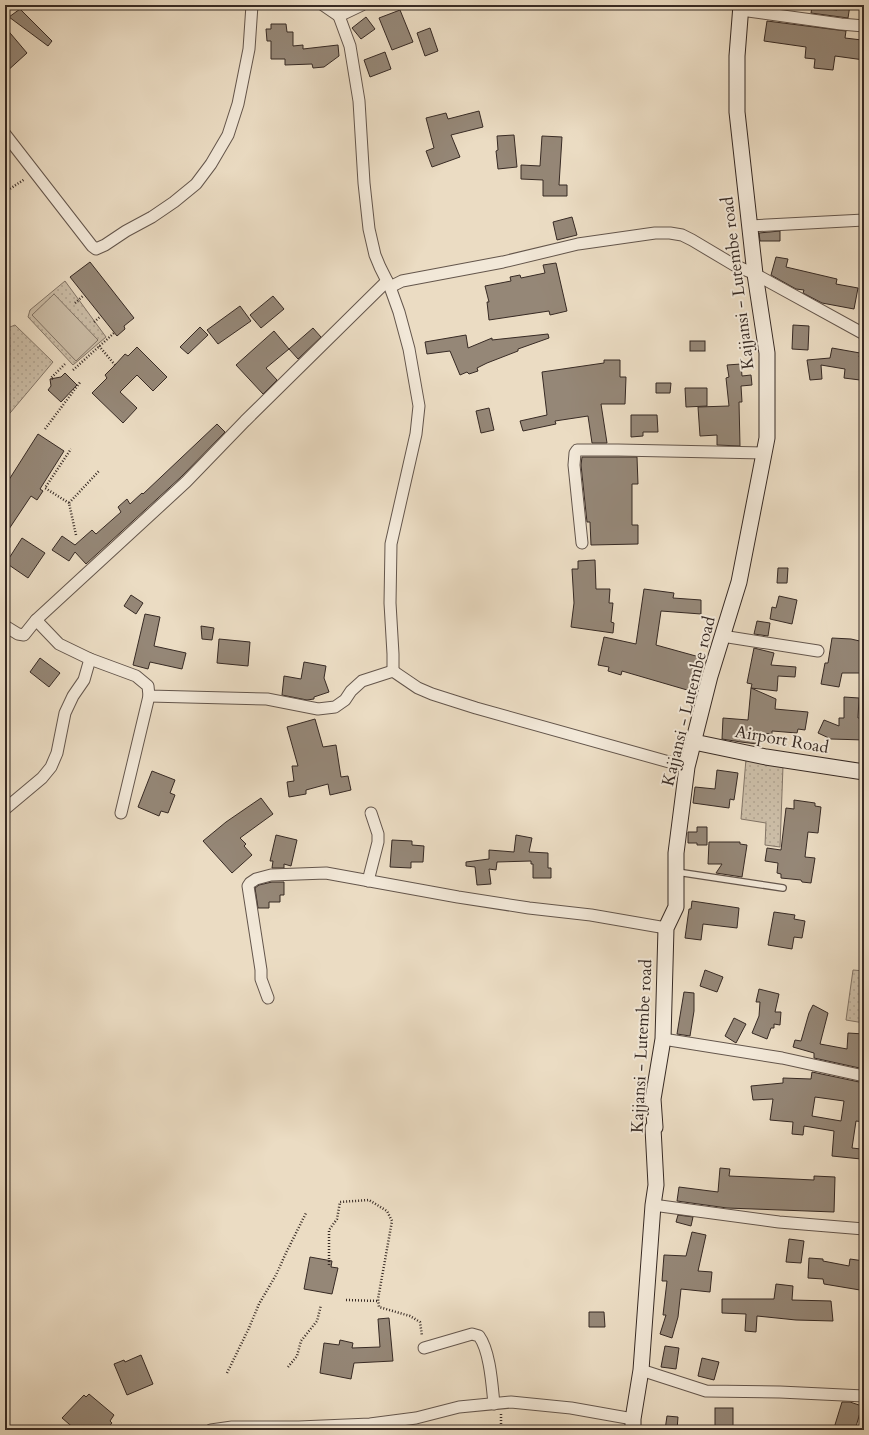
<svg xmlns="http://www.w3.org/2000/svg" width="869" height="1435" font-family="Cardo,serif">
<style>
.green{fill:url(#green-dots);stroke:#827466}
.pitch{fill:#ccbea8;stroke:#827466}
.building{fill:#958777;stroke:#372a24;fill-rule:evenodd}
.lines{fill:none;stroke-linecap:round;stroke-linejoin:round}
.lane-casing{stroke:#64564c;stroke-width:8}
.street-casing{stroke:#64564c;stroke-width:13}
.secondary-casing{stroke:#372a24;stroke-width:17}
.path{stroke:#372a24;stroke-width:2.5;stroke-dasharray:1 2;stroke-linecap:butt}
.lane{stroke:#f2e8d8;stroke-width:5.5}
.street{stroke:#f2e8d8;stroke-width:11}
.secondary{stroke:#f2e8d8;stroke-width:15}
.labels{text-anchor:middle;stroke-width:4;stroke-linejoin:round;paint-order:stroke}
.street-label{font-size:17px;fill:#372a24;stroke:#f2e8d8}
</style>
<defs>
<pattern id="green-dots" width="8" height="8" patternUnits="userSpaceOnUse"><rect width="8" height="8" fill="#ccbea8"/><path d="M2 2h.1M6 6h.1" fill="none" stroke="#b0a390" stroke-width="1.8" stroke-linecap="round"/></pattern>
</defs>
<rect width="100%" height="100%" fill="#ebdcc3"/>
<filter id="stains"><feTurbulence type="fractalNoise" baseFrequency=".005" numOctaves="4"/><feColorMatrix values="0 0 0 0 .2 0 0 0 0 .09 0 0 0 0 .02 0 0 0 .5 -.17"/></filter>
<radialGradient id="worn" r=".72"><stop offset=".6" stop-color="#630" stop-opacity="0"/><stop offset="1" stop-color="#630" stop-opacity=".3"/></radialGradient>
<g class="green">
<path d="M65,281L106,337L73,365L28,317L30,310Z"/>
<path d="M15,325L53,362L5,419V329Z"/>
<path d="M746,759L783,766L780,847L765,845L766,823L741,819Z"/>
<path d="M853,970L864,971V1023L846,1020Z"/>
</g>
<path class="pitch" d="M54,294L98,340L76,361L32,315Z"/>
<g class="building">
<path d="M838,5H850L848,18L811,13L812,7L837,10Z"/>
<path d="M20,9L52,41L48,46L9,17Z"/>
<path d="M400,10L413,42L392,50L379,18Z"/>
<path d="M366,17L375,29L361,39L352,28Z"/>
<path d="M767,21L846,31L845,38L862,40V43H864V60L835,56L833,70L814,68L815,59L805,58L806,47L764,41Z"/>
<path d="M271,24H286L287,32H293V46L303,45V49L338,45L339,56L324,67L313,68L312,64L285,65V59H271V41H267L266,29H271Z"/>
<path d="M5,27L27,53L5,73Z"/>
<path d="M430,28L438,51L425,56L417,33Z"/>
<path d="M385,52L391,69L370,77L364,60Z"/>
<path d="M479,111L483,127L451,135L460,157L432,167L426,151L434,148L426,118L446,113L448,119Z"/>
<path d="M514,135L517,167L498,169L496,151L498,150L497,136Z"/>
<path d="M542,136L562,137L559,185H567V196H543V180L521,179V165L540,166Z"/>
<path d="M572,217L577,235L557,240L553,222Z"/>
<path d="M780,231V241H760L759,233Z"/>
<path d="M776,257L788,259L786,267L837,279L836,284L858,288L854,309L822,303L803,293L804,290L796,289L771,275Z"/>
<path d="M90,262L134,318L124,326L125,329L117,336L70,277Z"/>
<path d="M556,263L567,311L550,315L549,311L489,320L487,302H489L485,286L511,281L510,277L520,275L521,278L545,273L543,265Z"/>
<path d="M273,296L284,309L261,328L250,315Z"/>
<path d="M240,306L251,321L218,344L207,330Z"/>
<path d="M793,325L809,326L808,350L792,349Z"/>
<path d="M200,327L208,335L188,354L180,347Z"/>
<path d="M313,328L321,337L298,359L289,349Z"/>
<path d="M274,331L289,349L266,368L277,380L263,394L236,365Z"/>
<path d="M548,334L549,338L518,349V351L487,363L477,368L478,371L469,374L467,372L460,375L450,351L427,354L425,342L466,335L468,348L492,338V340Z"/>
<rect x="690" y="341" width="15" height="10"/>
<path d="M137,347L167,377L153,391L137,375L120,392L137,408L123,423L92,393L107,378L105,375L115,365L125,354L128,356Z"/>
<path d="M832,348L860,353L859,357H863L860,380L844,378L845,369L821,365L822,379L810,380L807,360L830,358Z"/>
<path d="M604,360H620V377H626L625,404H601L607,443H592L588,416L555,421L556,424L523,431L520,421L547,415L542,372L604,363Z"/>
<path d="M741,364L742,376L751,375L752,385L741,386L742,402H739L740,446L717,445V435L700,436L698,407L729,406L726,378L729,377L727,365Z"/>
<path d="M65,373L77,385L61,402L48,390L51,386L50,379L61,377Z"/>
<path d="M656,383H671L670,393H656Z"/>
<path d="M685,388H707V406L686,407Z"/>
<path d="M489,408L494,430L481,433L476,411Z"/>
<path d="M631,415H657L658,432H643V436L631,437Z"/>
<path d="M217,424L225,432L181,477L86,564L75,552L69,561L52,550L62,536L75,545L92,530L96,534L121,512L118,507L127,499L130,504L142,493L143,494Z"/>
<path d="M38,434L64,451L40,489L43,491L37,500L31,496L5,535V486Z"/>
<path d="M582,457H637L638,484H632V525H638V544L591,545L590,522H587L581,465Z"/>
<path d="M22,538L45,553L28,578L6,563Z"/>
<path d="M595,560L596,589H610L609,603H613L611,622L614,623L613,633L571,627L574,603L572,569H578V561Z"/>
<path d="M778,568H788L787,583H777Z"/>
<path d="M644,589L674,593L673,598L701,600V614L661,611L656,645L703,658L694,692L622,671L621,675L608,671L609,667L598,665L604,637L636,644Z"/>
<path d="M131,595L143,603L136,614L124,606Z"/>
<path d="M779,596L797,600L792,624L770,619L772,607L776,608Z"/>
<path d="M145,614L160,617L154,646L186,653L182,669L150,662L148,669L133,665Z"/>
<path d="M757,621L770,623L768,636L754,634Z"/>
<path d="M201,626L214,628L212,640L202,639Z"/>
<path d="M832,638L851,639L864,642V673H842L839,687L821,684L825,663H828Z"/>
<path d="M219,639L250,642L248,666L217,663Z"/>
<path d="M754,648L774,653L771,665L796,667L795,677L778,676L777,691L751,688L752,684L747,683Z"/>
<path d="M40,658L60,673L49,687L30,672Z"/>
<path d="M304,662L326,666L324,678L329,692L314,697V699L307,700L282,695L284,676L301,679Z"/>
<path d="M751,688L776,699L775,709L808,712L805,730L798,729L797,733L772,731V734L759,733L757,744L741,742L722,739L723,718L748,720Z"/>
<path d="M844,697L859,698L858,718H864V740L831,739L818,733L824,720L839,726V718H844Z"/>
<path d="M315,719L323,747L336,745L341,777L348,776L351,790L330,795L328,784L306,790V794L289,797L287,782L294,781L292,766H298L287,727Z"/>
<path d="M717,770L738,773L734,800L730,799L729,808L693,803L695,787L715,789Z"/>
<path d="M152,771L175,780L170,793L175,795L168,813L161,811L159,816L138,807Z"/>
<path d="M261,798L273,814L240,838L246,844L244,846L252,855L232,873L203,841L226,822Z"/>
<path d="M794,800L815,803V806L821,807L818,833L808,832L805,857L815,858L811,883L802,882L801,880L781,878V874L777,873L778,863L765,861L767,848L781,850L786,808L794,809Z"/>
<path d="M697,827H707V845H697V843H688V832H697Z"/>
<path d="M276,835L297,840L291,866L284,864V868H272L273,861H270Z"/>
<path d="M516,835L532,838L529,852L548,853V868H551V878H533V864H531V861L497,862L496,870L489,869L491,884L477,885L475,867L466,866V862L489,859V850L514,852Z"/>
<path d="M392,840L412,841V845L424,846L423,862H411V868L390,867Z"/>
<path d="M709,842H740V844L747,845L742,877L716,873L722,864H708Z"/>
<path d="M272,882H284V895H280V902H269V908H258L255,888L259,885Z"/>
<path d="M692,901L739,908L737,928L703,924L701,940L685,938L689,909H691Z"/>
<path d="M774,912L795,915L794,919L805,921L802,938L794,937L792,949L768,945Z"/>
<path d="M705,970L723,977L717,992L700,986Z"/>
<path d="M759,989L779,994L775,1012H781L780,1025L774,1024V1028H771L767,1039L752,1033L759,1016L760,1002H756Z"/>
<path d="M684,992L694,993V1011L690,1036L677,1034Z"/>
<path d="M813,1005L828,1013L820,1044L847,1049L848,1033L864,1034V1069L814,1058V1053L793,1047L795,1040L801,1041L809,1013Z"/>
<path d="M734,1018L746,1024L736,1043L725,1036Z"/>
<path d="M812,1072L864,1083V1122L856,1121L852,1148L861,1149V1159L832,1156L834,1131L804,1126L803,1135L792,1134L793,1122L770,1120L773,1099L753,1100L751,1086L783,1083V1078L811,1079ZM815,1097L844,1101L841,1121L812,1116Z"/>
<path d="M720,1168L730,1169L729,1176L814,1180V1176L835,1177L834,1212L727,1208L677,1201L679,1187L718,1192Z"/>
<path d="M678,1215L693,1217L691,1226L676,1222Z"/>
<path d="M692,1232L706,1235L698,1271L712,1272L710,1292L681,1289L678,1317L672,1338L660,1334L666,1315H663L667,1281H662L664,1255L686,1256Z"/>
<path d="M789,1239L804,1241L801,1263L786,1262Z"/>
<path d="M310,1257L332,1261L331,1267L338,1268L332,1294L304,1289Z"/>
<path d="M809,1258L823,1259V1261L849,1266L850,1259L864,1261L860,1290L824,1284L823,1279L808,1278Z"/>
<path d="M776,1284L793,1286L792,1300L831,1301L833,1321L796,1320L757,1316L756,1332L745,1331L746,1314L722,1313V1299H774Z"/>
<path d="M589,1312H604L605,1327H589Z"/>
<path d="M389,1318L393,1361L354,1363L351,1379L320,1373L324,1343L339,1345L340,1340L353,1343L352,1348L380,1347L378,1319Z"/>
<path d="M665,1346L679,1348L676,1369L661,1367Z"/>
<path d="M141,1355L153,1384L127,1395L114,1364L124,1360L125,1362Z"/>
<path d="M702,1358L719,1362L714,1380L698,1376Z"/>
<path d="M89,1394L114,1415L110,1421L112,1423L106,1430H76L62,1418L84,1395L86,1397Z"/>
<path d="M842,1402H850L862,1406L855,1430H841L834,1428Z"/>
<rect x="715" y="1408" width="18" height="22"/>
<path d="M667,1416L678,1417L677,1430H665Z"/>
</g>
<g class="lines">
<defs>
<path id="lane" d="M677,872L783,888"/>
<g id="street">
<path d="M323,5L339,16L362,5"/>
<path d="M741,10L841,24L864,26"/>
<path d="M339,16L350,46L359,101L364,183L369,229L375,255L380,267L390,287L399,312L409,349L419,406L416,434L391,544L390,603L393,654V671"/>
<path d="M5,134L92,246L96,249L105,245L126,231L152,217L174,202L196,184L211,164L228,135L238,104L249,49L252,5"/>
<path d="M750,226L864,220"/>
<path d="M387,281L245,421L186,482L36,620L59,644L90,659L136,676L148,686L149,696L267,699L318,709L335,707L345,700L351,691L362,681L393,671L418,688L432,694L476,708L687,767"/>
<path d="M390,287L402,281L503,262L578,244L655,233H670L682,235L692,240L734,265L755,274L864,334"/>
<path d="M582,543L574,465L575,453L577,450H618L764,453"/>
<path d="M5,626L18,634L24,635L36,620"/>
<path d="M722,636L818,651"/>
<path d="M5,809L42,778L51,767L57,753L65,713L73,696L84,680L90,659"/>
<path d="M121,813L149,696"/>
<path d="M368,881L378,842V834L371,813"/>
<path d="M268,998L261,979V970L248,886L250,883L256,879L271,875L326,873L458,897L529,908L591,915L666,928"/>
<path d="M663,1039L782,1058L864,1076"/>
<path d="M653,1205L779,1222L864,1229"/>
<path d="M424,1348L472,1334L479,1336C490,1351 492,1385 494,1404"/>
<path d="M641,1370L706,1391L780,1392L864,1396"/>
<path d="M211,1430L232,1427H299L370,1424L416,1418L459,1407L511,1402L571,1408L633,1419"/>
</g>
<g id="secondary">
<path d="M694,742L766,757L864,772"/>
<path d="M633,1430V1419L641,1370L653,1205L656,1185L653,1128L655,1127L653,1099L663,1039L666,928L676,907V853L687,767L710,676L739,582L767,438V353L755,274L737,112V56L741,5"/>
</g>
</defs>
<use href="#lane" class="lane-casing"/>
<use href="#street" class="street-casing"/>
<use href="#secondary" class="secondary-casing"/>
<g class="path">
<path d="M5,192L25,179"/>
<path d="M75,303L84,295"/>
<path d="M94,322L101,316"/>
<path d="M99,346L115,365"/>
<path d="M73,370L114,333"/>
<path d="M53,379L51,378L66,363"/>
<path d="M45,429L81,381"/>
<path d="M69,503L45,488L71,449"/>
<path d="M76,535L69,503L99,471"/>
<path d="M329,1265V1230L337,1219L340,1202L369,1200L387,1211L392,1221L378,1299L379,1307L410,1316L420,1322L422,1336"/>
<path d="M346,1300L379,1301"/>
<path d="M288,1367L297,1356L301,1341L317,1321L321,1305"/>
<path d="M227,1373L249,1328L259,1304L276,1275L285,1255L306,1213"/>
<path d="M501,1430V1414"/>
</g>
<use href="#lane" class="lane"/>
<use href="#street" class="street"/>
<use href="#secondary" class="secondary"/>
</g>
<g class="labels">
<g class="street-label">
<text transform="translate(737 283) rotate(-97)" y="6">Kajjansi - Lutembe road</text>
<text transform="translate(688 701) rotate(-76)" y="6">Kajjansi - Lutembe road</text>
<text transform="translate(782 739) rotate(10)" y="6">Airport Road</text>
<text transform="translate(641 1046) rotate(-87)" y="6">Kajjansi - Lutembe road</text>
</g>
</g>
<rect width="869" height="1435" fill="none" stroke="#ebdcc3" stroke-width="20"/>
<rect x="6" y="6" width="857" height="1423" fill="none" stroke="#372a24" stroke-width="2"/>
<rect x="10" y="10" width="849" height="1415" fill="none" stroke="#372a24"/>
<rect width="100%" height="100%" filter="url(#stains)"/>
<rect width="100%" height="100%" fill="url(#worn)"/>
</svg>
